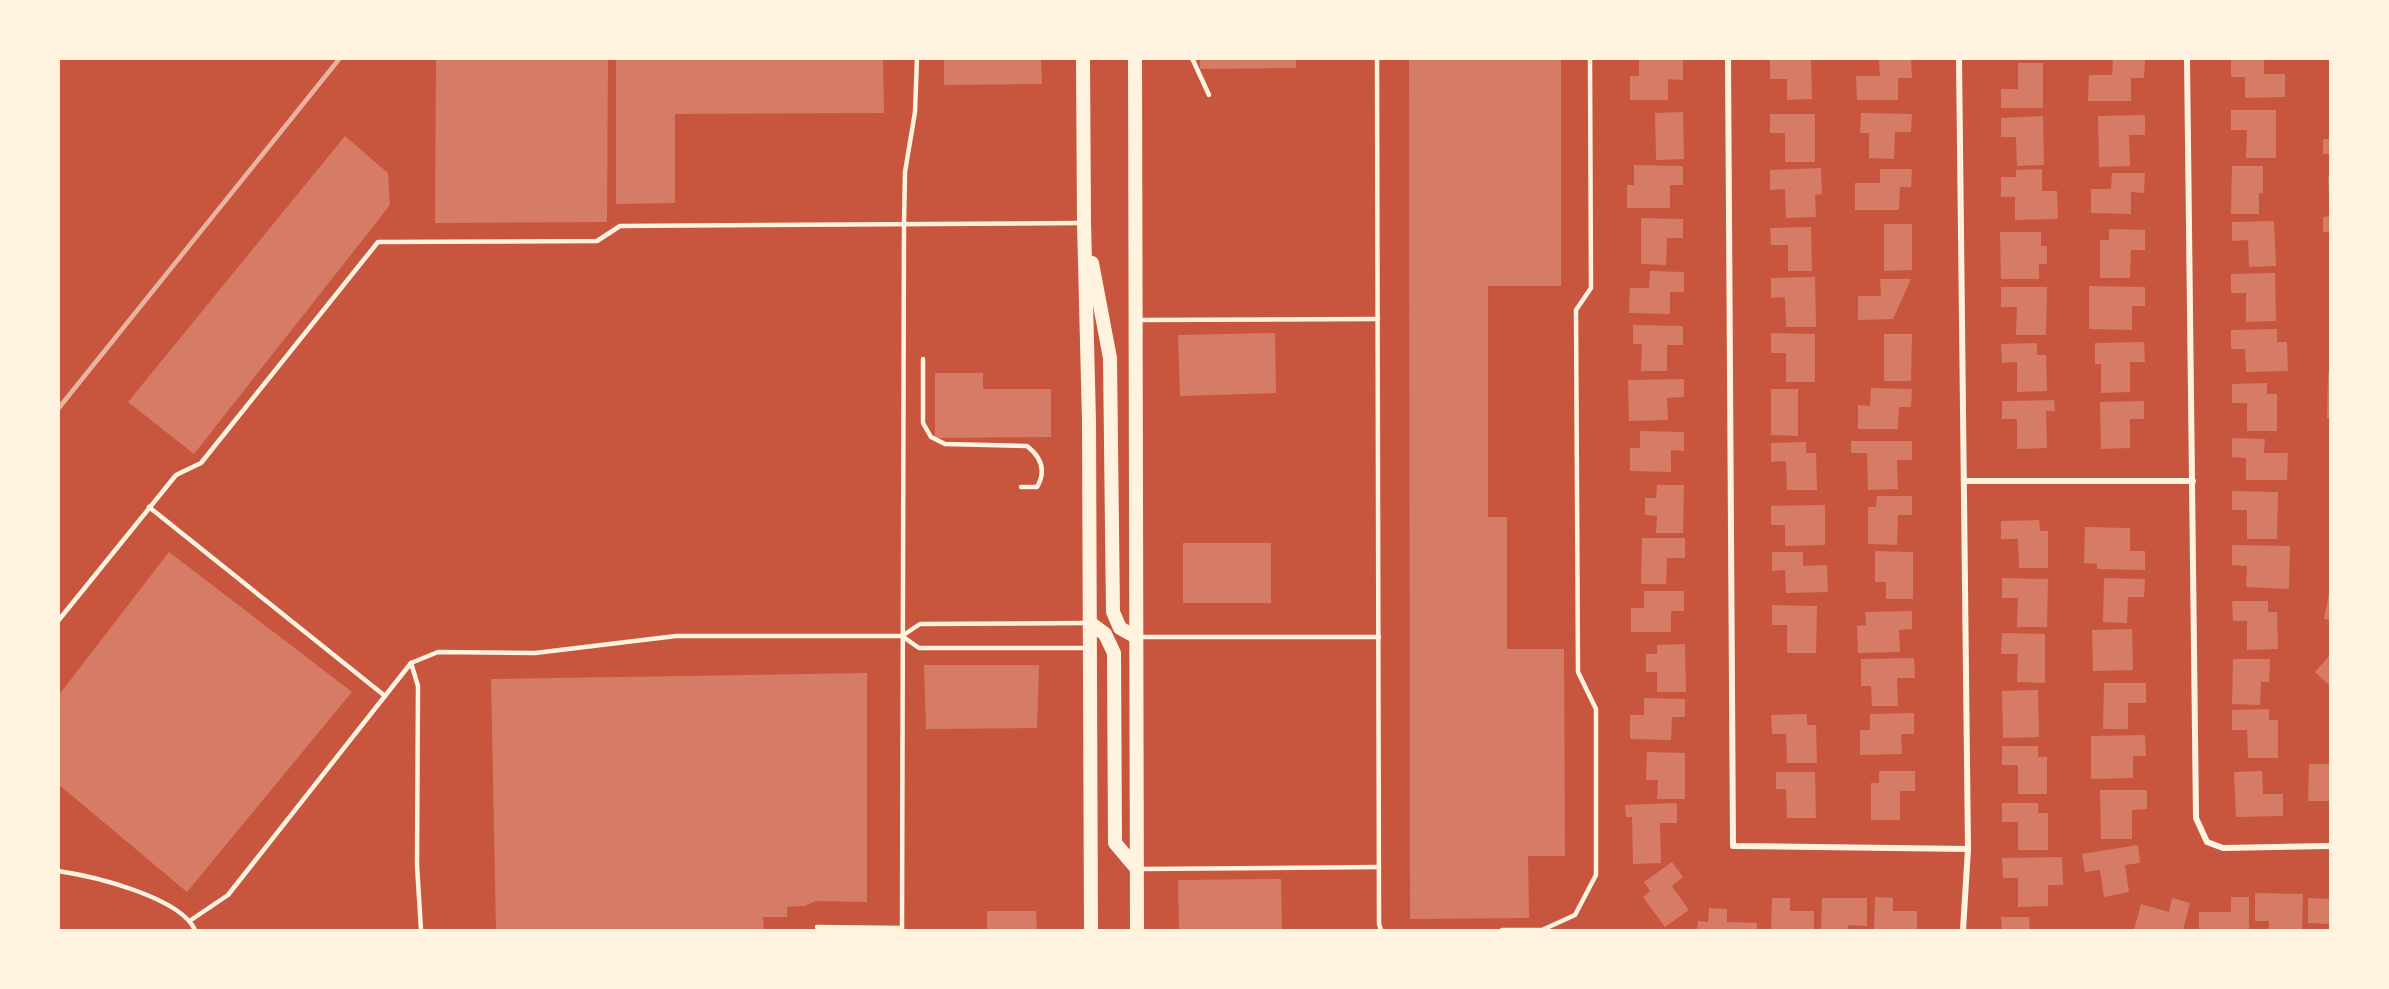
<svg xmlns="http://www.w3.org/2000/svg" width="2389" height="989" font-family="'Source Sans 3',sans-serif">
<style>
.building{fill:#d67c66}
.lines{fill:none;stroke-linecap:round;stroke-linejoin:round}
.service{stroke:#fff3e0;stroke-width:4.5}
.minor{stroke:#fff3e0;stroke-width:6}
.primary{stroke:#fff3e0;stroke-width:14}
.rail{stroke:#e9b49f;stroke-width:4.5}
</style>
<rect width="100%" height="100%" fill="#c8553d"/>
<g class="building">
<path d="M436,58H608L607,222L435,223Z"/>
<path d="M616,58H883L884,113L675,114V203L616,204Z"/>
<path d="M944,58H1041L1042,84L944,85Z"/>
<path d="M1200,58H1296V68L1200,69Z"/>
<path d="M1409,58H1561V286H1488V517H1507V649H1564L1565,856H1528L1529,918L1410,919Z"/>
<path d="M2231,58H2264V74H2285V97L2245,98V77H2231Z"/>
<path d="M1639,59H1683V80L1668,79V100H1630V76H1639Z"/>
<path d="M1811,59L1812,99L1787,100V79H1770V60Z"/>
<path d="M1911,59L1912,78H1898V100H1857L1856,76H1880L1879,60Z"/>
<path d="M2113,59L2145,60L2144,78H2131V101H2088L2089,75H2112Z"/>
<path d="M2018,63H2043V108H2001V89H2018Z"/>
<path d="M2231,110H2276V158H2246L2247,130H2231Z"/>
<path d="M1683,112L1684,159L1656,160L1655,113Z"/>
<path d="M1861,113L1912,114L1911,132H1895L1894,159L1869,158V133H1860Z"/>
<path d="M1770,114H1815V162H1785V133H1770Z"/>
<path d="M2145,115V135H2129L2130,166L2099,167L2098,116Z"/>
<path d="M2043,116L2044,165L2017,166L2016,137H2001V118Z"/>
<path d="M345,136L388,173L390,205L194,454L128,402Z"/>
<rect x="2323" y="139" width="7" height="15"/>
<path d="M1634,165L1683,166V185H1670V208H1627V185H1634Z"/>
<path d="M2232,166H2263V193H2259V214H2231Z"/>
<path d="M1821,168L1822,194L1815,195L1816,217L1786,218L1785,189L1770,190V170Z"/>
<path d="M1880,169H1912L1911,187H1900L1899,210H1855V183H1880Z"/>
<path d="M2042,169V191H2057L2058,219L2015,220V197H2001V177H2016V170Z"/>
<path d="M2112,173H2145L2144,193L2131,192V214L2091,213V189H2111Z"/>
<path d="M2328,176H2330V195H2329Z"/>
<path d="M2330,216V232H2323V217Z"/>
<path d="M1641,218L1683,219V238H1667L1666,265L1641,264Z"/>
<path d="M2274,221L2276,266L2249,267L2248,240L2232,241V222Z"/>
<path d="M1884,224H1912V270L1884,271Z"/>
<path d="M1811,227L1812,271H1788V245H1771L1770,228Z"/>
<path d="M2109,229L2145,230V250H2131L2130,278H2100V240H2109Z"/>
<path d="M2000,232H2041V246H2047V264H2039V279H2001Z"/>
<path d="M1650,271L1684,272V292H1670V314L1629,313L1630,288H1649Z"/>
<path d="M2275,273L2276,321L2246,322V293H2231V274Z"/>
<path d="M1815,277L1816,327H1786L1785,297L1771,298V278Z"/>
<path d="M1880,279H1911L1893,319L1858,320V296H1881Z"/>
<path d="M2089,286L2145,287V306H2132V330L2089,329Z"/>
<path d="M2001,287H2047L2046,335H2016L2017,307H2001Z"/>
<path d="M1633,325L1683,326V345H1667V371H1641L1642,344H1633Z"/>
<path d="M2277,329V342H2287L2288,371L2246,372L2245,349H2231V330Z"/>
<path d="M1275,333L1276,393L1180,396L1178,335Z"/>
<path d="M1771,333L1815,334V382H1786V353H1771Z"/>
<path d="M1884,334H1912L1911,381H1884Z"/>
<path d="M2144,342L2145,362H2130V392L2101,393V364H2095V343Z"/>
<path d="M2037,343V355H2046L2047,391L2017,392V362L2002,363L2001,344Z"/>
<path d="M935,373H983V389H1051V437L935,438Z"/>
<path d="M2328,373H2330V418H2327Z"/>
<path d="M1684,379V397L1667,398L1668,420L1629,421L1628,380Z"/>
<path d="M2267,383V394H2277V431H2247V403H2232V384Z"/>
<path d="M1871,388L1912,389L1911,407H1899L1898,429H1858V405L1870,406Z"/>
<path d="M1771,389H1798V436L1771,435Z"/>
<path d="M2054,400L2055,411H2046L2047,448L2017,449V419H2002V401Z"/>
<path d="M2144,401V419H2130V448L2101,449L2100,402Z"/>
<path d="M1640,431L1684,432V451L1671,450V472L1630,471V448H1640Z"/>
<path d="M2232,438L2265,439L2264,453H2288L2287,480H2246V458L2232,457Z"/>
<path d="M1851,441H1912V460H1897L1898,489L1868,490L1867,453H1851Z"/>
<path d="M1806,442V453H1816L1817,490H1787L1786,461L1771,462V443Z"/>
<path d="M1657,485H1684L1683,533H1656L1657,516L1645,515V498H1656Z"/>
<path d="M2232,491L2278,492L2277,539H2247V510H2232Z"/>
<path d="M1877,496H1912V515H1898L1897,545L1868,544V507H1876Z"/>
<path d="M1825,505V545L1785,546V525H1771V506Z"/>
<path d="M2039,520L2040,531H2048V568H2019L2018,539H2001V521Z"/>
<path d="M2085,527L2130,528V551H2145V570L2097,569V564L2084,563Z"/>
<path d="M1642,538H1685V558H1667L1666,584H1641Z"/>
<rect x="1183" y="543" width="88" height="60"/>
<path d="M2232,545L2290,546L2289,589L2246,587L2247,566L2232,565Z"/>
<path d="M1875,551L1913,552V599H1886V582H1875Z"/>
<path d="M169,552L352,692L187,892L58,784V696Z"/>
<path d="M1772,552H1803V566L1827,565L1828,592L1786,593L1785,570L1772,571Z"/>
<path d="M2002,578L2048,579L2047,627H2017L2018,598H2002Z"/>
<path d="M2104,578L2145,579L2144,597H2128L2127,623L2103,622Z"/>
<path d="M1644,591H1684V611H1671V632H1631V608H1644Z"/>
<path d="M2329,594L2330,595V620L2324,619Z"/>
<path d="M2232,601H2268V612H2277L2278,649L2247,650V621H2233Z"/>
<path d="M1772,605L1817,606L1816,653H1787V625H1772Z"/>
<path d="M1912,611V629L1899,630L1900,652L1858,653L1857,626L1866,625L1865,612Z"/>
<path d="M2132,629L2133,670L2093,671L2092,630Z"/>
<path d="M2002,633L2045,634V683L2017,682L2018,654H2001Z"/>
<path d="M1685,644L1686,692H1657V672H1646V654H1657V645Z"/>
<path d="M2330,655V686L2315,672Z"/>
<path d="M1914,658L1915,678H1897L1898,706H1872L1871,686H1861V659Z"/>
<path d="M2233,659H2270L2269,682H2261L2260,705L2232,704Z"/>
<path d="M924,665H1039L1037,728L926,729Z"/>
<path d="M867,673V902L816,901L804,906L787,907V917H763L764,930H496L491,679Z"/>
<path d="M2104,683H2146V703H2128V729H2103Z"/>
<path d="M2038,690L2039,737L2003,738L2002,691Z"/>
<path d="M1644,698L1685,699V717H1672L1671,740L1630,739V715H1644Z"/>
<path d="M2269,709V720H2278V758H2248L2247,730H2232V710Z"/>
<path d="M1914,713V734H1901L1902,754L1860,755V730H1870V714Z"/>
<path d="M1807,714V725H1816L1817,763H1787L1786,734H1772L1771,715Z"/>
<path d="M2145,735L2146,756H2133V778L2091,779V736Z"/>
<path d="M2002,746H2038V757H2047V794H2018V765H2002Z"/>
<path d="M1647,752L1685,753V799H1657L1658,780H1646Z"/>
<path d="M2309,764H2330V801H2308Z"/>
<path d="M1879,771H1915V791H1900V820H1871V783H1879Z"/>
<path d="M2262,771L2263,794H2283V816L2236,817L2234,772Z"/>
<path d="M1776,772H1815L1816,818H1787L1786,789H1776Z"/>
<path d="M2100,790H2147V809L2132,810V839H2101Z"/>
<path d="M1677,803V823H1660L1661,863L1633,864L1632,817H1626L1625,805Z"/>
<path d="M2002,803H2038V813H2048V850H2018V822H2002Z"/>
<path d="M2138,845L2140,863L2125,865L2129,892L2104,897L2100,870L2085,872L2082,854Z"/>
<path d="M2062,857L2063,885H2048V906L2018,907V878H2003L2002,858Z"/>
<path d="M1672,862L1683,877L1672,886L1689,910L1665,927L1643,897L1650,891L1644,882Z"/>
<path d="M1281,879L1282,930H1179L1178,880Z"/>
<path d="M2255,893L2303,894L2302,930H2269V921H2255Z"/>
<path d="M1875,897L1893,898V911H1917V930H1874Z"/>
<path d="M2231,897H2249V930H2199V912H2231Z"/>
<path d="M1772,898H1790V911H1814V930H1771Z"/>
<path d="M1822,898H1867V926L1848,925V930H1821Z"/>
<path d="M2172,898L2190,903L2183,930H2134L2141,904L2169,912Z"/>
<path d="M2308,898L2330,899V924L2308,923Z"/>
<path d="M1709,908L1727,909V922L1757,923V930H1697L1698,921L1708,922Z"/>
<path d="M987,911H1036L1037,930H987Z"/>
<path d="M2001,917H2029L2030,930H2002Z"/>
</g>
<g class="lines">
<g class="service">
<path d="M1192,58L1209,95"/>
<path d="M1377,58L1379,924L1381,930"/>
<path d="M1138,320L1378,319"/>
<path d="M923,359V423L931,437L945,444L1027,446C1041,457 1047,470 1037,487H1021"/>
<path d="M149,507L385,696"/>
<path d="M58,621L176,475L201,463L378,242L597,241L620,226L1081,223"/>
<path d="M902,636L919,648H1087"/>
<path d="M1139,637H1379"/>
<path d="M1140,869L1379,867"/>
<path d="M58,871C93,876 180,897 195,930"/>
<path d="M191,920L228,895L411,663"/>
<path d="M817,927L902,928"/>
<path d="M421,930L417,865L418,686L411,663L438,652L535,653L676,636H902L920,624L1087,623"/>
<path d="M902,930L904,224L905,172L915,112L917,58"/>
<path d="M1502,930H1542L1575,915L1596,875V709L1578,672L1576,310L1591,288L1590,58"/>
</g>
<g class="minor">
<path d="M1728,58L1733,846L1968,849"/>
<path d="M1959,58L1968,849L1963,930"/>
<path d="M2187,58L2196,818L2207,842L2223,848L2330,846"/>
<path d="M1964,481H2193"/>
</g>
<g class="primary">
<path d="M1083,58L1084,223L1089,421L1091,930"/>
<path d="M1135,58L1137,930"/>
<path d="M1092,263L1110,358L1113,612L1120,628L1136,637"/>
<path d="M1090,623L1105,634L1114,653L1115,843L1137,869"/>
</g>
<path class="rail" d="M58,409L340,58"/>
</g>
<rect width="2389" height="989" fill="none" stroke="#fff3e0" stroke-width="120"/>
</svg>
